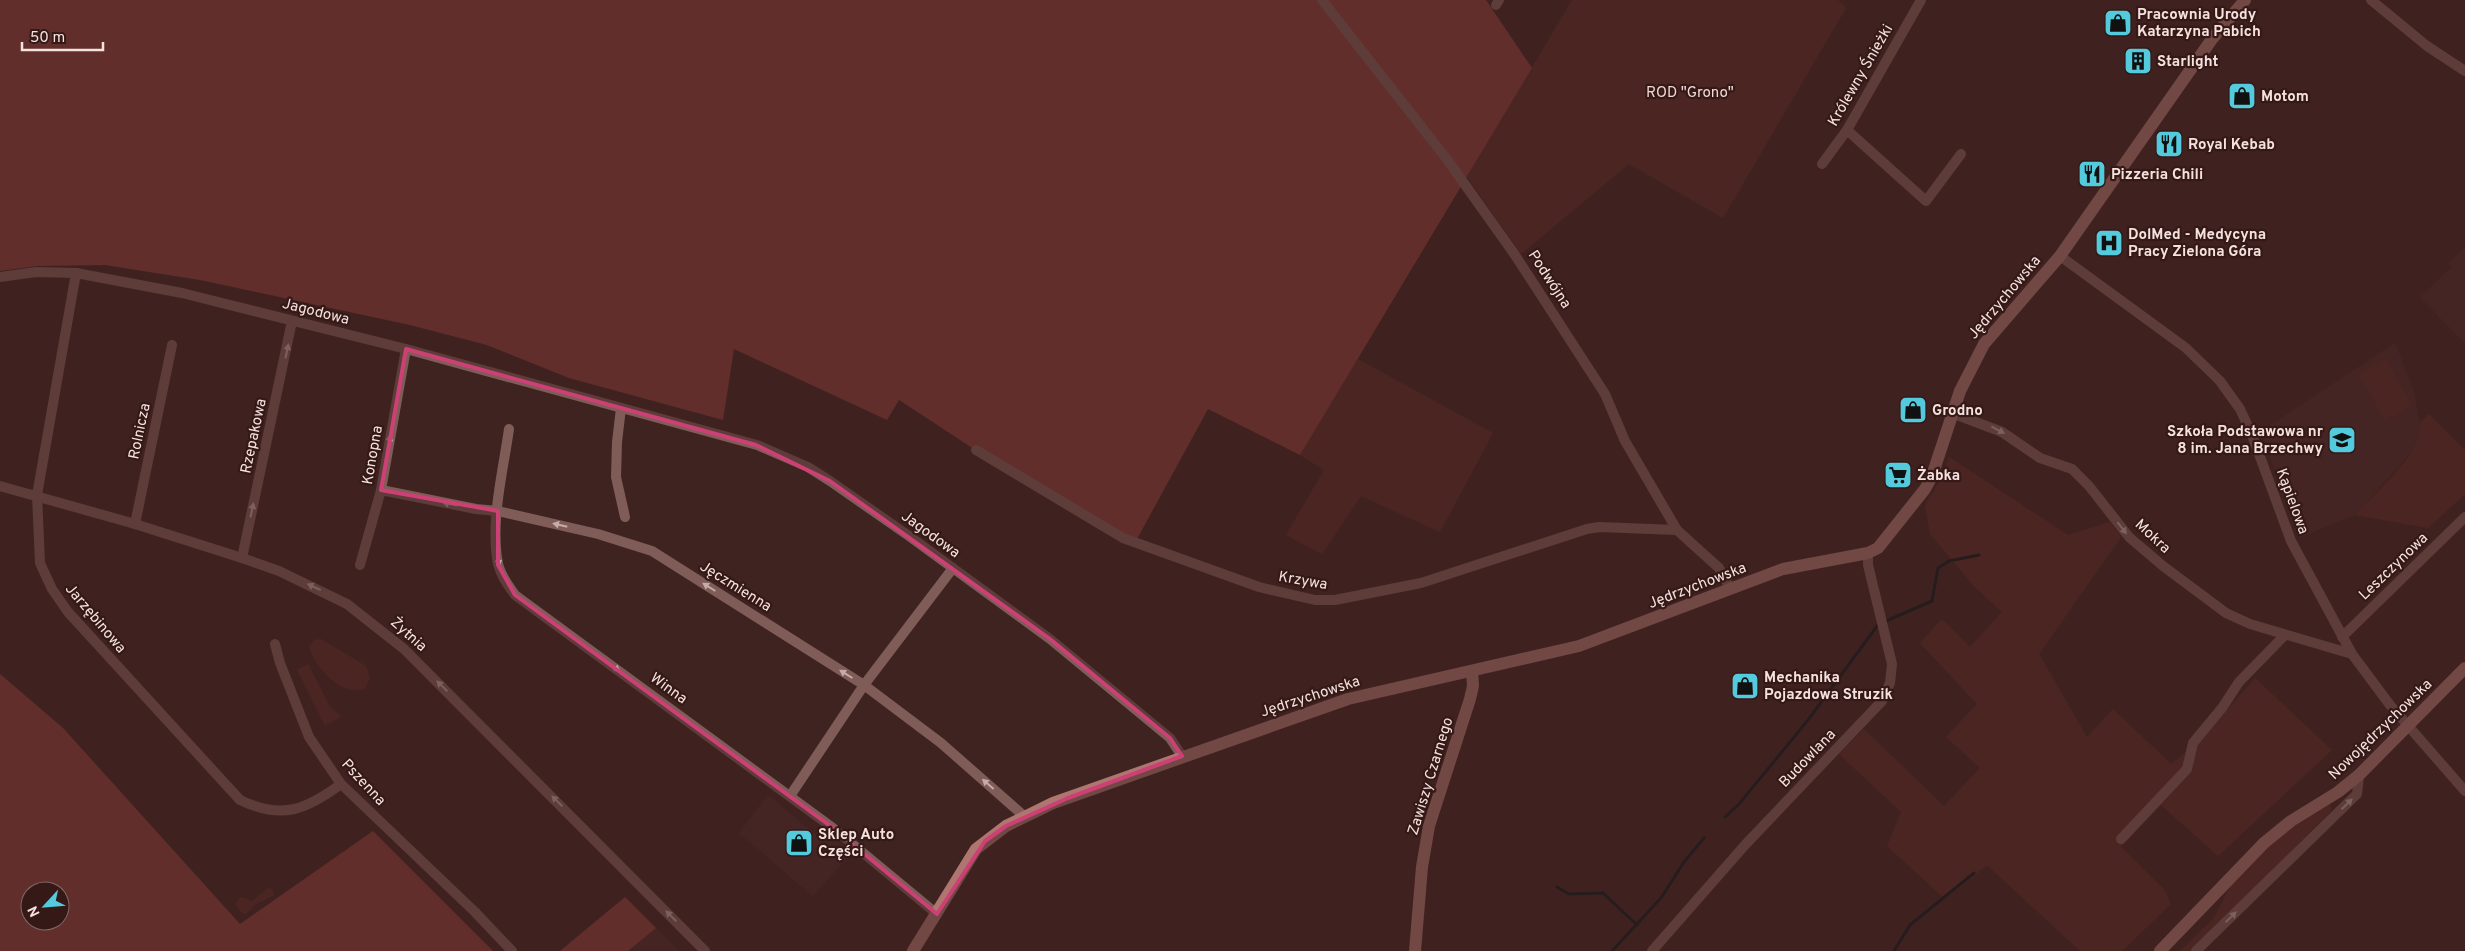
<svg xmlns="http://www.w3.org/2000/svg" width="2465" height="951" font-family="Overpass,sans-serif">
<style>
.built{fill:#4d2926}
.green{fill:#5a2824}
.forest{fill:#8a3d38;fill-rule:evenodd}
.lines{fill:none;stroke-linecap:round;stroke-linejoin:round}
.stream{stroke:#071619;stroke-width:3}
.street{stroke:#805c58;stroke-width:10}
.secondary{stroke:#af7670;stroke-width:12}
.oneway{fill:#c6aca9}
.marked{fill:none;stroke:#cc4075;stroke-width:4;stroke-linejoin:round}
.labels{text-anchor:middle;stroke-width:4.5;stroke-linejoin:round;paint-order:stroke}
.poi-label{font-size:15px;font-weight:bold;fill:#f5e2df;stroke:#351917;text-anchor:start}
.street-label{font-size:15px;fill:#f5e2df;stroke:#351917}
.park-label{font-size:15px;fill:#f2d9d6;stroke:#351917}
</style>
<rect width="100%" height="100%" fill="#3f2320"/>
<g class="built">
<path d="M2465,248V339L2463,341L2420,297L2452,267L2449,263Z"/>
<path d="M2395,343L2414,392L2421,432L2415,448L2355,515L2303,536L2276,474L2262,431Z"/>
<path d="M768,795L823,841L828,834L852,852L813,896L739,833Z"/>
<path d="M656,928L679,951H628Z"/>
</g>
<g class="green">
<path d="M1572,0H1838L1846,8L1723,218L1629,164L1521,254L1467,177Z"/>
<path d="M1356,358L1493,433L1440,532L1361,496L1322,554L1286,535L1324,470L1300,455Z"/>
<path d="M2386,359L2411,406L2385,420L2359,374Z"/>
<path d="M2429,414L2465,450V494L2428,528L2355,515C2374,494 2425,451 2420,423Z"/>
<path d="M1949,457L2068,535L2110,522L2121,537L2039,654L2087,737L2113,709L2171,764L2199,742L2255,678L2332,750L2218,856L2161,805L2121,847L2164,889L2171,904L2122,951H2080L1987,865L1945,899L1887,846L1901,812L1839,754L1864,729L1944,806L1980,768L1946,737L1977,704L1920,643L1942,619L1970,647L2002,612L1974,586L1930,534L1925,505L1941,479Z"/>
<path d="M321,639L366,666L370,678L365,689C341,697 316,668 309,647L314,640Z"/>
<path d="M308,664L329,705L341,717L325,725L297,670Z"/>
<path d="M2329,803L2332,809L2330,812L2191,951H2180L2213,919L2231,885L2267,847L2291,828Z"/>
<path d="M268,888L272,889L274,895L253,906L246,914H243L237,907L236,902L241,897L252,901Z"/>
</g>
<g class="forest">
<path d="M0,0H1486L1532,68L1300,455L1208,409L1137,539C1052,506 976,449 899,400L887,420L734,349L723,420L569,378L487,345L410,325L200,280L105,265L37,266L0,271Z"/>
<path d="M0,674L63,728L240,924L373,831L493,951H0ZM30,891H60V921H30Z"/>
<path d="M625,897L656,928L628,951H560Z"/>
</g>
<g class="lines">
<g class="stream">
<path d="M1886,621L1932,601L1938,568L1949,561L1979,555"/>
<path d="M1725,817L1739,804L1808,720L1880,622"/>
<path d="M1557,887L1569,894L1603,893L1637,925"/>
<path d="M1612,951L1661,898L1684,862L1704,838"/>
<path d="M1894,951L1910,925L1974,873"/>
</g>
<g class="street">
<path d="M1322,0L1446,158L1515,255L1605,394L1625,441L1677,530L1719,568L1730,588"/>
<path d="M2371,0L2427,46L2465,71"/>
<path d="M1496,5L1499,0"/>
<path d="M1847,130L1926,201L1961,154"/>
<path d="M1822,164L1847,130L1921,0"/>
<path d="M2060,256L2186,348L2220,381L2240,409L2252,435L2291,541L2352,654L2390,705L2465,791"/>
<path d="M76,273L37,495L40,563L52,589L68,612L240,800C282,820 306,810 341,784"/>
<path d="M0,277L36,272L76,273L182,293L406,349L757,445L808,467L830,481L909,536L1050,639L1170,738L1182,756"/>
<path d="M621,408L617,442L616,477L625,517"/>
<path d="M1952,413L2002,432L2040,458L2072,469L2089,486L2129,537L2163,566L2226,613L2250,624L2352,654"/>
<path d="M509,429C503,472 490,521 498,564C501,576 508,585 515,595L833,828L937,914"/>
<path d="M976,450L1123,538L1259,587L1315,600H1335L1421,583L1587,529L1599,527L1677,530"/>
<path d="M0,486L135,524L242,558L279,571L347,604L404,649L705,951"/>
<path d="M381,490L476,509L498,511L598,534L652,551L864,685L941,743L1024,816"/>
<path d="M135,524L172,345"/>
<path d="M242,558L292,321"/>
<path d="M360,565L381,490L406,349"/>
<path d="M2342,637L2465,517"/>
<path d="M275,644L280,663L309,737L341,784L475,912L512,951"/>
<path d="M790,796L864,685L953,568"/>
<path d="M2121,839L2187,769L2193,743L2222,708L2239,682L2285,635"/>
<path d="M1652,951L1745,845L1882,701L1890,683L1892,664L1868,565V553"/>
<path d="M2196,951L2357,794L2359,775"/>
</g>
<g class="secondary">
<path d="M913,951L976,849L1006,826L1053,803L1348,699L1579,646L1783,569L1868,553L1878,548L1925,489L1932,476L1960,391L1984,344L2060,256L2212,39L2245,0"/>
<path d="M1415,951L1422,867L1429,826L1470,699L1473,686L1472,671"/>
<path d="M2160,951L2264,843L2291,821L2338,792L2359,775L2465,668"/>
</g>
</g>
<defs><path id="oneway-solid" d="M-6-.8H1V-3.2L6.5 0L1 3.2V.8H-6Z" transform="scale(1.25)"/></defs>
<g class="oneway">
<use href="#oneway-solid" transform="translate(287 351) rotate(-78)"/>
<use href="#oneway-solid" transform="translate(1998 430) rotate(28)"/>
<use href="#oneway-solid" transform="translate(389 442) rotate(-80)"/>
<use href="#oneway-solid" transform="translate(450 504) rotate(-169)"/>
<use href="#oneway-solid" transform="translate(252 510) rotate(-78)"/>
<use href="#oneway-solid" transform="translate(560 525) rotate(-167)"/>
<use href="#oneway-solid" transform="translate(2122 528) rotate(52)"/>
<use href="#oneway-solid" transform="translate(498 559) rotate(82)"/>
<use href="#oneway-solid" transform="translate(314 587) rotate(-155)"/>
<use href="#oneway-solid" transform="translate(709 587) rotate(-148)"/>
<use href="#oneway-solid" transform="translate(614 667) rotate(36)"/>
<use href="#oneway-solid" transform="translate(846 674) rotate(-148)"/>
<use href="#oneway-solid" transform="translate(442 686) rotate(-136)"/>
<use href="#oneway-solid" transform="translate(988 784) rotate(-139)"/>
<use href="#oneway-solid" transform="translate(557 801) rotate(-135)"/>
<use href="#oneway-solid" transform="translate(2347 804) rotate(-44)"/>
<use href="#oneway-solid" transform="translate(671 916) rotate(-135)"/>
<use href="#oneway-solid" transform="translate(2231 917) rotate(-44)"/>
</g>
<path d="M0 0H2465V951H0ZM406,349L756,445L830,481L1050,639L1170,738L1182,756L1068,798L1006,826L985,841L937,914L833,828L515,595L498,565V511L381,490Z" fill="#3f2320" fill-opacity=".55" fill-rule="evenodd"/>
<path class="marked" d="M406,349L756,445L830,481L1050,639L1170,738L1182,756L1068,798L1006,826L985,841L937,914L833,828L515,595L498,565V511L381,490Z"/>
<defs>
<symbol id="shop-square" viewBox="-11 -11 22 22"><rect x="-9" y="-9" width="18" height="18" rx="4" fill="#54cadd" stroke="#351917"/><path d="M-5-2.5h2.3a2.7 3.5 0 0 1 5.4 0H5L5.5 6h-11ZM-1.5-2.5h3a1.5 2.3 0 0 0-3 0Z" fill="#111"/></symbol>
<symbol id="building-square" viewBox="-11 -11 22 22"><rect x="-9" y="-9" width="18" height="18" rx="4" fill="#54cadd" stroke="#351917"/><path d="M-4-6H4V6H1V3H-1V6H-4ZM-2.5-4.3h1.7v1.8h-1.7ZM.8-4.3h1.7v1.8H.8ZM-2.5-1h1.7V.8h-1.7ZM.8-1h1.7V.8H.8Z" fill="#111"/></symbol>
<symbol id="restaurant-square" viewBox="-11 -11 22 22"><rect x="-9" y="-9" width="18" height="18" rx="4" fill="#54cadd" stroke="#351917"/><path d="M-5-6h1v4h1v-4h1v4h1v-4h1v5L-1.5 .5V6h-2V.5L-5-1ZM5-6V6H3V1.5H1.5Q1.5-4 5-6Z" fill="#111"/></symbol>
<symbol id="hospital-square" viewBox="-11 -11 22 22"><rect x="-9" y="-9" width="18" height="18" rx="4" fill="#54cadd" stroke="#351917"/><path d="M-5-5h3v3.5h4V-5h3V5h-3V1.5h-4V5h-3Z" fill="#111"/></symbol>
<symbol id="school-square" viewBox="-11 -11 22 22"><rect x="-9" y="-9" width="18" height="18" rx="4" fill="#54cadd" stroke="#351917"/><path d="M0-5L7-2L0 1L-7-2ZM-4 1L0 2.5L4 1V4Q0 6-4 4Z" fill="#111"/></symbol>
<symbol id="supermarket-square" viewBox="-11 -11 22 22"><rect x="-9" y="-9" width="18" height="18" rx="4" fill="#54cadd" stroke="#351917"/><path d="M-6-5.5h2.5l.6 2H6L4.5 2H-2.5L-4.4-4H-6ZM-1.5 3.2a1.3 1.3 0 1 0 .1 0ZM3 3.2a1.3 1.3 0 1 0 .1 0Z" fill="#111"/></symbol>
</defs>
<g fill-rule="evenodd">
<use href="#shop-square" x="2102" y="7" width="32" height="32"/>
<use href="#building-square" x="2122" y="45" width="32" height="32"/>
<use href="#shop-square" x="2226" y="80" width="32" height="32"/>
<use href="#restaurant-square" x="2153" y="128" width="32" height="32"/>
<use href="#restaurant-square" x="2076" y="158" width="32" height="32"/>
<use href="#hospital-square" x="2093" y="227" width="32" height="32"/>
<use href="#shop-square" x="1897" y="394" width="32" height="32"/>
<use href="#school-square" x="2326" y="424" width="32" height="32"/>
<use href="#supermarket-square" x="1882" y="459" width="32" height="32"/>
<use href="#shop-square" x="1729" y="670" width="32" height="32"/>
<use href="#shop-square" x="783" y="827" width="32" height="32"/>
</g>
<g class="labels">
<g class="poi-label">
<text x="2137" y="19">Pracownia Urody<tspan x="2137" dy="17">Katarzyna Pabich</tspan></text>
<text x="2157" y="66">Starlight</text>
<text x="2261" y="101">Motom</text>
<text x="2188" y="149">Royal Kebab</text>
<text x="2111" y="179">Pizzeria Chili</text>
<text x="2128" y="239">DolMed - Medycyna<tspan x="2128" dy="17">Pracy Zielona Góra</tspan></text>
<text x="1932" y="415">Grodno</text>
<text x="2323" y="436" text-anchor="end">Szkoła Podstawowa nr<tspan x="2323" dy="17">8 im. Jana Brzechwy</tspan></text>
<text x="1917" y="480">Żabka</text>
<text x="1764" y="682">Mechanika<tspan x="1764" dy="17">Pojazdowa Struzik</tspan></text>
<text x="818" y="839">Sklep Auto<tspan x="818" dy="17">Części</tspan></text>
</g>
<g class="street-label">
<text transform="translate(1860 75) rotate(-60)" y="5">Królewny Śnieżki</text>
<text transform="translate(1550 279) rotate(57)" y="5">Podwójna</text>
<text transform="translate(2004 297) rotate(-50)" y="5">Jędrzychowska</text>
<text transform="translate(316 311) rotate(14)" y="5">Jagodowa</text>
<text transform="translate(139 431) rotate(-78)" y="5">Rolnicza</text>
<text transform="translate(253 436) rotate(-78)" y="5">Rzepakowa</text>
<text transform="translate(372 455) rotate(-80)" y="5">Konopna</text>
<text transform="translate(2293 501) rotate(70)" y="5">Kąpielowa</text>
<text transform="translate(931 534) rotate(36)" y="5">Jagodowa</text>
<text transform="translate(2153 536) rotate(43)" y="5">Mokra</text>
<text transform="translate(2393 566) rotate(-44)" y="5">Leszczynowa</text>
<text transform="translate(1303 580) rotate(10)" y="5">Krzywa</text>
<text transform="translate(1697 585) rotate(-21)" y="5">Jędrzychowska</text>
<text transform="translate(736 586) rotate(32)" y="5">Jęczmienna</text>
<text transform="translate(96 618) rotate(50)" y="5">Jarzębinowa</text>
<text transform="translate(409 634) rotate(42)" y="5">Żytnia</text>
<text transform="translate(669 688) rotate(36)" y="5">Winna</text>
<text transform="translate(1310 696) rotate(-18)" y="5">Jędrzychowska</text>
<text transform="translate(2380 729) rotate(-44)" y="5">Nowojędrzychowska</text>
<text transform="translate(1807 758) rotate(-46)" y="5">Budowlana</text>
<text transform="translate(1430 776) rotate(-73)" y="5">Zawiszy Czarnego</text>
<text transform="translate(364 782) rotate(47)" y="5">Pszenna</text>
</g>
<g class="park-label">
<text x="1690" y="97">ROD "Grono"</text>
</g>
</g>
<g transform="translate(45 906) rotate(244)"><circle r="24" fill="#351917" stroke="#826967"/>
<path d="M0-4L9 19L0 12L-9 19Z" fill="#54cadd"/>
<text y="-8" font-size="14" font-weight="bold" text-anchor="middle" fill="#f5e2df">N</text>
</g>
<path d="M22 42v8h81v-8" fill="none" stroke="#f5e2df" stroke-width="2.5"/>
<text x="30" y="42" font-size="15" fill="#f5e2df" stroke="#351917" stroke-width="4" paint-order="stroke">50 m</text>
</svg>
